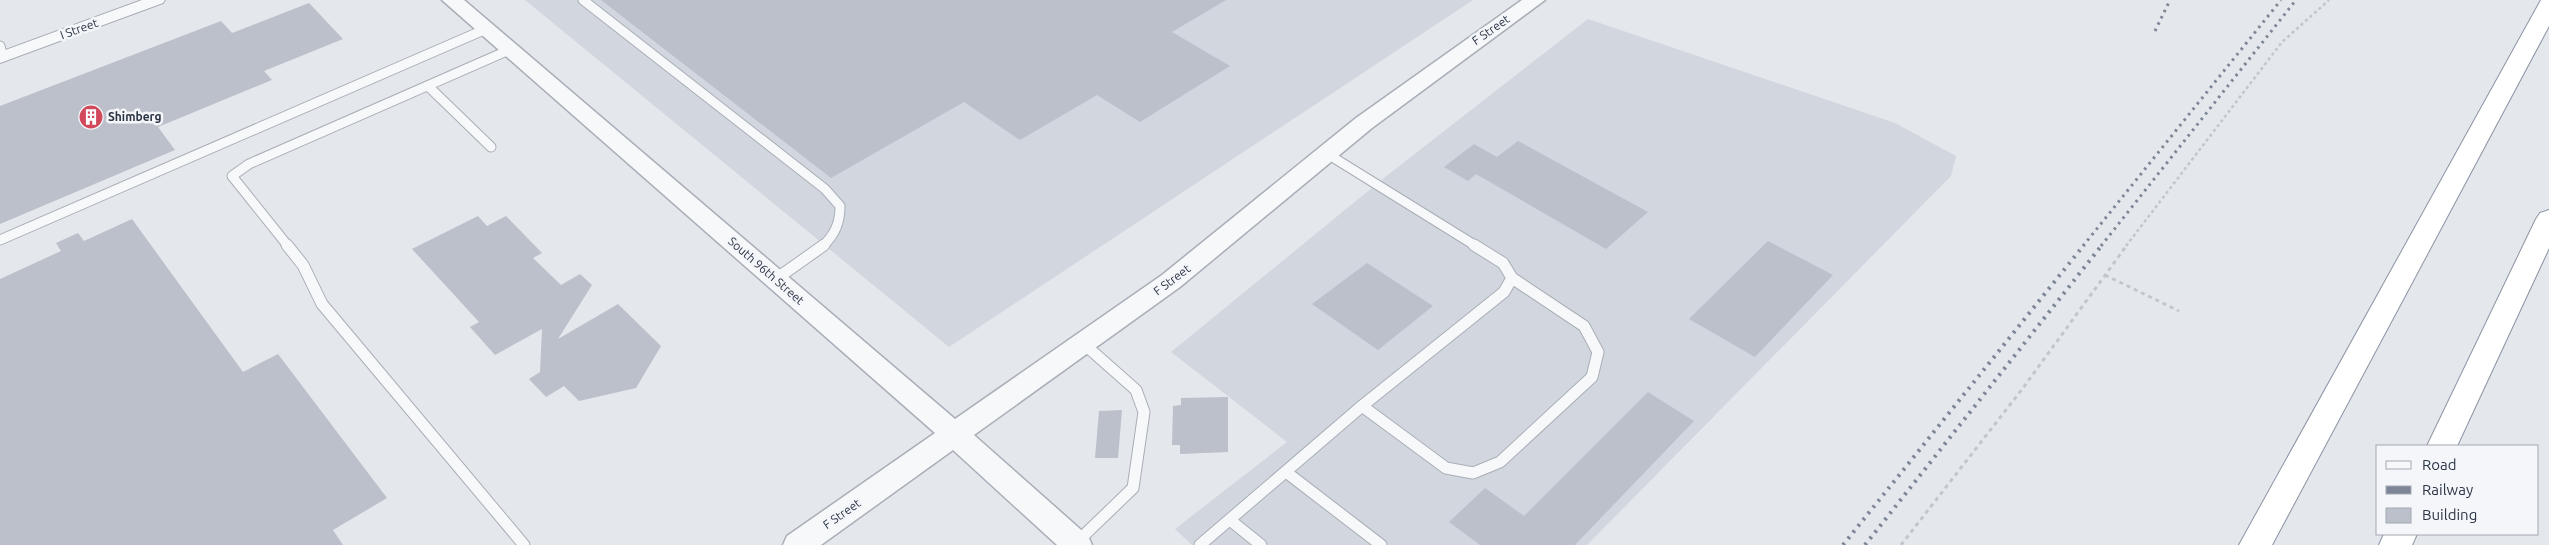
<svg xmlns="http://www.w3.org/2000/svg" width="2549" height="545" font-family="Ubuntu,sans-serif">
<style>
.built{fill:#d2d6de}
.building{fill:#bbc0ca}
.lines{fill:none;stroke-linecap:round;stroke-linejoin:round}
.service-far1-casing{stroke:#a9aeb7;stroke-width:11}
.service-casing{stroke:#a9aeb7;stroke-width:13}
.minor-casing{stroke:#a9aeb7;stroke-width:2}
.tertiary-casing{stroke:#a9aeb7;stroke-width:3}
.motorway-casing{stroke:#8b94a3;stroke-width:2}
.path-far1{stroke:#c2c5cb;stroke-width:2.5;stroke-dasharray:3 3;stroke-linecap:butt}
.path{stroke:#c2c5cb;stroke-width:3;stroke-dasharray:4 4;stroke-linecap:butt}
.service-far1{stroke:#f7f8fa;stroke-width:9}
.service{stroke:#f7f8fa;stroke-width:11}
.minor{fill:#f7f8fa;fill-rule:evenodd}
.tertiary{fill:#f7f8fa;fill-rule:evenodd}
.motorway{fill:#fff;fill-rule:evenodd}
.rail-far1{stroke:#7d8696;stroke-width:3;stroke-dasharray:2.5 4.5;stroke-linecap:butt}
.rail{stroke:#7d8696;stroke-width:4;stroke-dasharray:2.5 5.5;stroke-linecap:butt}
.labels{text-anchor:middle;stroke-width:5;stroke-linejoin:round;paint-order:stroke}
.street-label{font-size:12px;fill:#2b3445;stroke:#f4f6f9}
.poi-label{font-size:12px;font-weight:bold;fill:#2b3445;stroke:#f4f6f9;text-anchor:start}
</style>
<rect width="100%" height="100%" fill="#e4e7ec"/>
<g class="built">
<path d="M525,0H1473L949,347Z"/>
<path d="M1588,19L1895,123L1956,156L1951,176L1587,545H1192L1175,529L1287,442L1171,352L1389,174Z"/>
</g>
<g class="building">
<path d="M601,0H1226L1172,32L1230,66L1140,122L1097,95L1020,140L964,102L831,178Z"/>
<path d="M309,3L343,39L264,71L272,80L158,127L175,150L0,224V106L221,21L232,33Z"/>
<path d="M1518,141L1648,212L1606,249L1476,174L1468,181L1444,167L1474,144L1497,157Z"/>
<path d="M478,216L487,226L506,216L542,253L533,258L561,285L580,274L592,285L558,339L618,304L661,346L636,388L579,401L564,386L546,397L529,379L540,372L542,329L495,355L470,327L479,322L412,249Z"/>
<path d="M132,219L243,372L278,354L387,498L333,530L343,545H0V279L61,251L56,243L78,233L84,241Z"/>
<path d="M1768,241L1833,275L1755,357L1689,319Z"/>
<path d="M1367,263L1433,306L1378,350L1312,304Z"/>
<path d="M1648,392L1694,421L1575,545H1480L1449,522L1485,488L1524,516Z"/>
<path d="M1228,397V452L1180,454V445H1172L1173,406L1181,405V398Z"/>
<path d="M1122,410L1118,458H1095L1099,411Z"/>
</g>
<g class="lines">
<defs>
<g id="service-far1">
<path d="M583,0L825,189L840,206C840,223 835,234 823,246"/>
<path d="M0,46L3,57"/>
<path d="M428,86L491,147"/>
<path d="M1326,153L1476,246"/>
<path d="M0,240L486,29"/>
<path d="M288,246L232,176L249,164L509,50"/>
</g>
<g id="service">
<path d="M287,245L303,265L322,304L524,545"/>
<path d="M776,279L824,245"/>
<path d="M1362,406L1446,468L1473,473L1500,462L1592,377L1598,352L1584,326L1512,278"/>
<path d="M1286,472L1381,545"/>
<path d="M1230,520L1261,545"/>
<path d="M1076,543L1133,488L1144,412L1136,390L1084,344"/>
<path d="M1200,545L1362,406L1504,292L1512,278L1503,263L1474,245"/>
</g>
<path id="minor" d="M142,0H165L163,3L0,63V52Z"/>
<path id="tertiary" d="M442,0H464L955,419L1162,275L1356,118L1522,0H1545L1372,128L1180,287L974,435L1088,536L1092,545H1057L953,450L821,545H783L787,536L935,433Z"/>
<g id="motorway">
<path d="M2541,0H2549V26L2272,545H2239Z"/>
<path d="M2549,210V248L2457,446H2427L2536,219L2540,213Z"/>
<path d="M2384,534H2417L2412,545H2379Z"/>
</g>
</defs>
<use href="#service-far1" class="service-far1-casing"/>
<use href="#service" class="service-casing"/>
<use href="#minor" class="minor-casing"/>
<use href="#tertiary" class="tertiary-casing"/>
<use href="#motorway" class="motorway-casing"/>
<path class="path-far1" d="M2126,246L2282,42L2329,0"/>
<g class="path">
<path d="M2105,275L2179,311"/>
<path d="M1901,545L2023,388L2127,245"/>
</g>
<use href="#service-far1" class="service-far1"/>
<use href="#service" class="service"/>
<use href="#minor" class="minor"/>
<use href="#tertiary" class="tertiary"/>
<use href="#motorway" class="motorway"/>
<g class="rail-far1">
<path d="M2155,31L2170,0"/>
<path d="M2083,246L2281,0"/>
<path d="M2101,246L2296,0"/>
</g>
<g class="rail">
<path d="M1843,545L2084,245"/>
<path d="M1865,545L2102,245"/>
</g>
</g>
<defs>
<symbol id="building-disc" viewBox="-11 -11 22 22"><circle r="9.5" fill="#d1495b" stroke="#f4f6f9"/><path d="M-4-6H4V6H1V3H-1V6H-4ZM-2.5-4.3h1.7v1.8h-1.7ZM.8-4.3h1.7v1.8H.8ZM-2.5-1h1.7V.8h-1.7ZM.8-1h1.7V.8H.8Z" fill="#fff"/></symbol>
</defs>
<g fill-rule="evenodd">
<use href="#building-disc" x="77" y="103" width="28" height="28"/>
</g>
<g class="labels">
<g class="street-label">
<text transform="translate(79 29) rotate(-20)" y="4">I Street</text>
<text transform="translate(1491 30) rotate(-35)" y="4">F Street</text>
<text transform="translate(766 271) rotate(41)" y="4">South 96th Street</text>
<text transform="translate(1172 280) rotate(-37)" y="4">F Street</text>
<text transform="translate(842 514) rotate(-35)" y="4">F Street</text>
</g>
<g class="poi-label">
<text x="108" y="121">Shimberg</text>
</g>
</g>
<rect x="2376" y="445" width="162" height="90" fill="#f4f6f9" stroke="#a4a8b1"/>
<rect x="2386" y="461" width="25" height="8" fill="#f7f8fa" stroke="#a4a8b1"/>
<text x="2422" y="470" font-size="15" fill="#2b3445">Road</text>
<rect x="2386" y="486" width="25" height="8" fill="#7d8696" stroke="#a4a8b1"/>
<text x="2422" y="495" font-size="15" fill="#2b3445">Railway</text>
<rect x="2386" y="508" width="25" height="15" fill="#bbc0ca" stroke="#a4a8b1"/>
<text x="2422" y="520" font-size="15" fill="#2b3445">Building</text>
</svg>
